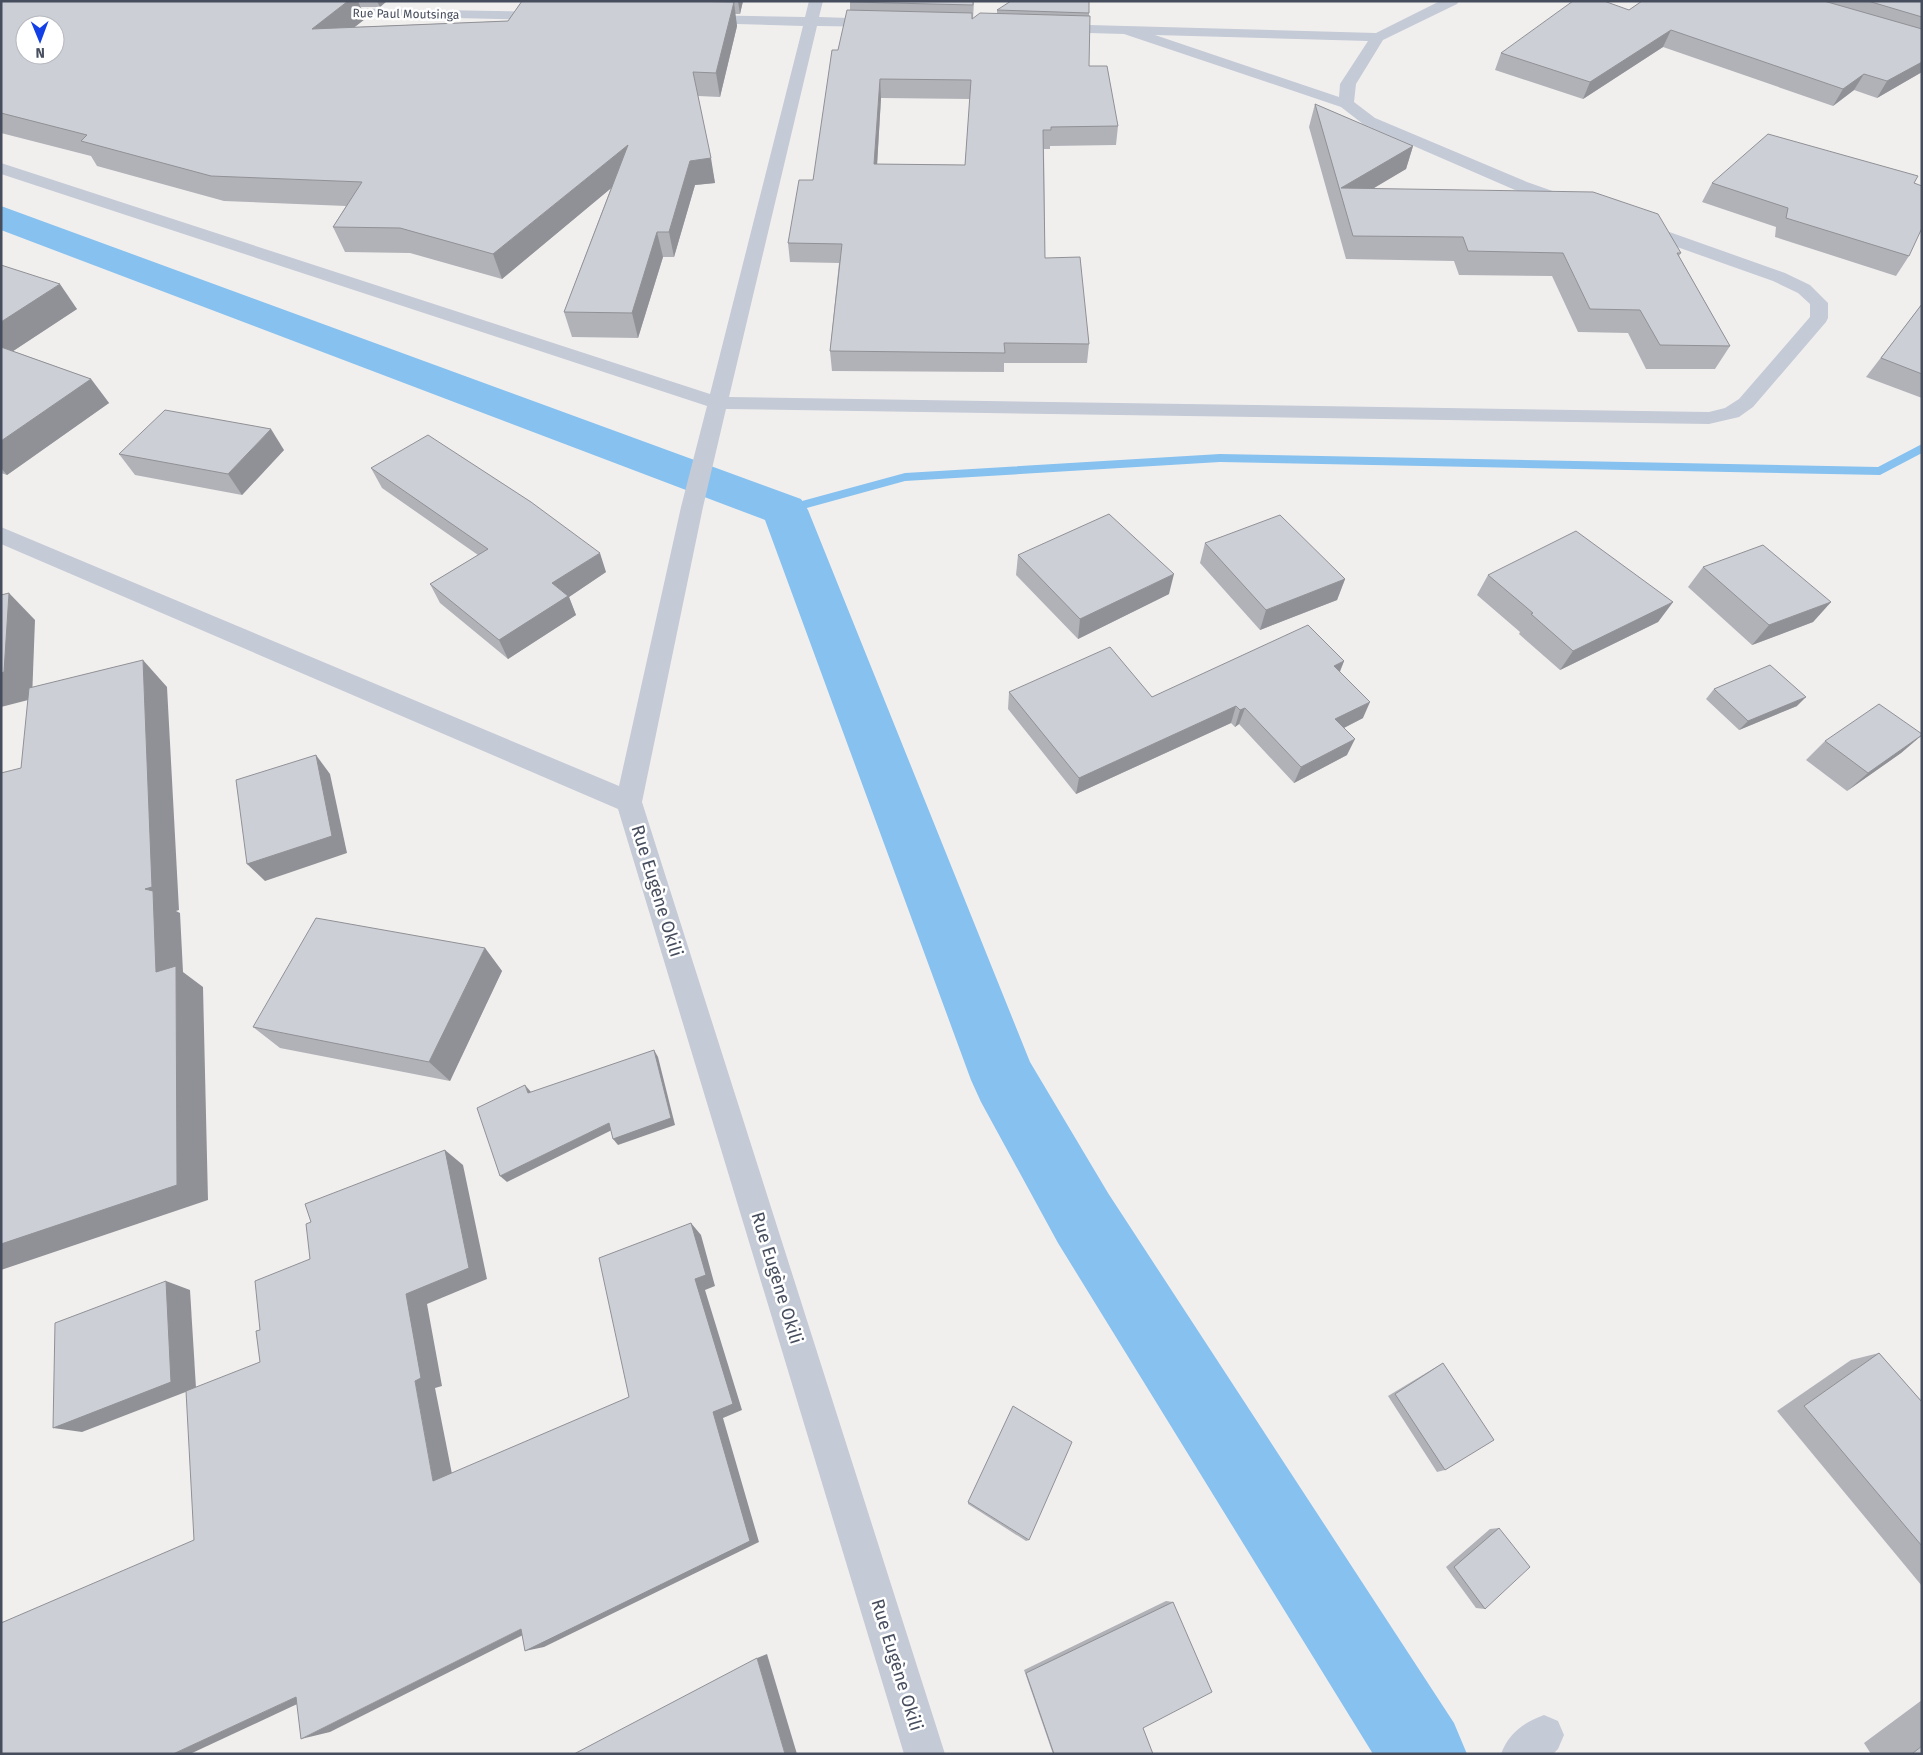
<svg xmlns="http://www.w3.org/2000/svg" width="1923" height="1755" font-family="'Fira Sans',sans-serif">
<style>
.lines{fill:none;stroke-linecap:round;stroke-linejoin:round}
.stream{fill:#87c1ef;fill-rule:evenodd}
.canal{fill:#87c1ef;fill-rule:evenodd}
.minor{fill:#c4cad6;fill-rule:evenodd}
.wall{fill:#b0b2b8;fill-rule:evenodd}
.shaded-wall{fill:#909196}
.building{fill:#cdcfd6;stroke:#909196;fill-rule:evenodd}
.labels{text-anchor:middle;stroke-width:5;stroke-linejoin:round;paint-order:stroke}
.far-street-label{font-size:12px;fill:#464d5d;stroke:#fff}
.near-street-label{font-size:18px;fill:#464d5d;stroke:#fff}
</style>
<rect width="100%" height="100%" fill="#f1efee"/>
<g class="lines">
<path class="stream" d="M1922,444V453L1880,475L1220,462L905,481L785,514L779,510L780,507L905,473L1220,454L1878,467Z"/>
<path class="canal" d="M1,206L801,499L808,510L1030,1062L1108,1193L1454,1723L1467,1754H1373L1058,1243L981,1102L971,1080L765,520L1,230Z"/>
<g class="minor">
<path d="M809,1H823L819,17L882,19L887,20L889,23L887,26L882,27L817,26L729,397L1709,412L1725,408L1739,399L1810,317V304L1798,293L1773,281L1632,231L1629,227L1632,223L1638,222L1644,223L1785,273L1810,285L1828,303V318L1826,322L1753,407L1739,417L1709,424L726,409L703,507L642,802L945,1754H904L618,809L1,544V527L619,786L681,507L707,406L1,174V163L710,394L803,26L700,23L695,22L693,19L695,16L700,15L805,17Z"/>
<path d="M1440,1H1459L1457,4L1383,40L1356,84L1354,102L1375,118L1527,182L1578,200L1581,204L1578,208H1566L1515,190L1363,124L1341,107L1124,34L1053,32L1048,31L1046,28L1048,25L1053,24L1376,33ZM1155,35L1368,41L1340,84L1339,97Z"/>
<path d="M325,8L550,12L555,13L557,16L555,19L550,20L320,15L318,12L320,9Z"/>
<path d="M1544,1715L1558,1721L1564,1735L1558,1749L1553,1754H1501C1509,1733 1523,1723 1544,1715Z"/>
</g>
</g>
<g class="wall">
<path d="M1,1H387L380,7H361L365,19L354,27L508,21L522,1H743L740,14H735L737,26L720,97L698,96L715,183L695,185L674,257H663L638,338L572,337L564,312L611,188L502,279L410,253L345,252L333,227L346,206L224,201L97,166L91,156L1,133Z"/>
<path d="M850,1H974L973,19L997,14V10L1089,1V66L1118,126L1116,145L1050,146V149H1044L1045,258L1089,344L1087,363H1004V372L832,371L830,351L839,263L790,262L788,243L813,180L838,50L850,10ZM881,98L970,99L965,165L877,164Z"/>
<rect x="1174" y="1" width="65" height="1"/>
<path d="M1642,1H1922V72L1877,98L1854,90L1833,106L1663,47L1583,99L1495,70L1501,53L1629,10Z"/>
<path d="M1315,104L1413,146L1406,169L1373,188L1681,253L1679,256L1730,346L1715,369H1646L1628,333L1578,332L1552,276L1459,275L1454,261L1346,259L1309,127Z"/>
<path d="M1712,183H1914L1909,256L1896,276L1775,237L1776,227L1702,202Z"/>
<path d="M1,265L77,309L13,351L91,379L109,403L7,475L1,473Z"/>
<path d="M1922,304V398L1866,377Z"/>
<path d="M284,450L242,495L135,475L119,454Z"/>
<path d="M371,468L606,572L569,597L576,615L508,659L440,603L430,584L478,555L382,488Z"/>
<path d="M1205,543L1345,579L1337,600L1260,630L1200,563Z"/>
<path d="M1018,555L1169,594L1078,639L1016,575Z"/>
<path d="M1703,567L1831,602L1813,622L1752,645L1688,587Z"/>
<path d="M1488,575L1673,602L1658,622L1560,670L1519,634L1520,632L1477,595Z"/>
<path d="M1344,661L1340,672L1363,718L1344,728L1347,755L1294,783L1239,724L1235,727L1231,723L1076,794L1008,709L1009,692L1152,697Z"/>
<path d="M1714,689L1797,706L1739,730L1706,699Z"/>
<path d="M1922,735L1901,753L1847,791L1806,760L1825,741Z"/>
<path d="M485,948L502,971L450,1081L280,1048L253,1027Z"/>
<path d="M1879,1353L1922,1402V1586L1777,1411L1851,1360Z"/>
<path d="M1443,1363L1445,1470L1437,1472L1388,1396L1436,1367Z"/>
<path d="M968,1502L1029,1540L1026,1541L968,1504Z"/>
<path d="M1499,1528L1485,1609L1476,1608L1446,1567L1490,1529Z"/>
<path d="M1166,1601L1173,1602L1143,1728L1153,1754H1053L1024,1670Z"/>
<path d="M1922,1700V1754H1871L1864,1743Z"/>
</g>
<g class="shaded-wall">
<path d="M348,1H358L365,19L322,53L312,29Z"/>
<path d="M377,1H387L380,7Z"/>
<path d="M738,1H743L740,14Z"/>
<path d="M734,2L737,26L720,97L716,73Z"/>
<path d="M1671,30L1663,47L1583,99L1590,82Z"/>
<path d="M1922,62V72L1877,98L1887,81Z"/>
<path d="M1864,74L1854,90L1833,106L1843,89Z"/>
<path d="M880,79L881,98L876,183L874,164Z"/>
<path d="M628,145L633,170L502,279L493,254Z"/>
<path d="M1413,146L1406,169L1344,206L1341,188Z"/>
<path d="M711,158L715,183L695,185L674,257L669,232L690,161Z"/>
<path d="M657,232L663,257L638,338L632,313Z"/>
<path d="M60,284L77,309L1,359V322Z"/>
<path d="M91,379L109,403L7,475L1,468V441Z"/>
<path d="M271,429L284,450L242,495L228,474Z"/>
<path d="M600,553L606,572L569,597L576,615L508,659L499,640L552,583Z"/>
<path d="M1174,574L1169,594L1078,639L1080,619Z"/>
<path d="M1345,579L1337,600L1260,630L1266,610Z"/>
<path d="M9,593L35,620L32,699L1,707V673Z"/>
<path d="M1673,602L1658,622L1560,670L1573,651Z"/>
<path d="M1831,602L1813,622L1752,645L1769,625Z"/>
<path d="M143,660L167,687L179,910L176,911L180,913L183,972L203,987L208,1200L1,1270V1244L156,972L145,889Z"/>
<path d="M1344,661L1337,678L1334,666Z"/>
<path d="M1806,697L1797,706L1739,730L1748,721Z"/>
<path d="M1370,702L1363,718L1328,736L1335,719Z"/>
<path d="M1236,706L1231,723L1076,794L1079,778Z"/>
<path d="M1245,708L1239,724L1235,727L1240,710Z"/>
<path d="M1922,735L1901,753L1847,791L1868,773Z"/>
<path d="M1355,739L1347,755L1294,783L1301,767Z"/>
<path d="M316,755L330,774L347,853L265,881L247,864Z"/>
<path d="M485,948L502,971L450,1081L429,1062Z"/>
<path d="M654,1050L658,1057L675,1125L618,1145L613,1139Z"/>
<path d="M525,1085L531,1092L528,1093Z"/>
<path d="M609,1123L614,1129L507,1182L500,1176Z"/>
<path d="M445,1150L463,1165L487,1279L427,1304L442,1386L435,1388L454,1484L433,1481L415,1381L406,1294Z"/>
<path d="M691,1223L701,1235L715,1286L705,1290L742,1410L723,1418L759,1542L544,1647L525,1651L713,1412L695,1279Z"/>
<path d="M166,1281L190,1290L196,1388L82,1432L53,1428Z"/>
<path d="M539,1627L330,1732L301,1739L521,1629Z"/>
<path d="M767,1654L797,1754H785L757,1658Z"/>
<path d="M325,1691L190,1754H173L296,1697Z"/>
</g>
<g class="building">
<path d="M1,1H348L312,29L508,21L522,1H686L734,2L716,73L693,72L711,158L690,161L669,232H657L632,313L564,312L628,145L493,254L400,228L333,227L362,182L211,176L81,141L87,135L1,113ZM25,25H55V55H25Z"/>
<path d="M850,1H973V5L850,2Z"/>
<path d="M1011,1H1089V13L997,10Z"/>
<path d="M1573,1H1604L1629,10L1642,1H1824L1922,29V62L1887,81L1864,74L1843,89L1671,30L1590,82L1501,53Z"/>
<path d="M1868,1H1922V17Z"/>
<path d="M847,10L972,13V19L980,13L1090,16L1089,66H1107L1118,126L1051,127V130H1043L1045,258L1080,257L1089,344L1004,343L1005,353L830,351L842,244L788,243L799,180H813L832,50H838ZM880,79L971,80L965,165L874,164Z"/>
<path d="M1315,104L1413,146L1341,188L1593,192L1658,214L1681,253H1677L1730,346L1660,345L1640,310L1590,309L1563,253L1468,251L1463,237L1353,236Z"/>
<path d="M1768,134L1918,176L1914,183L1922,186V228L1909,256L1786,218L1788,208L1712,183Z"/>
<path d="M1,265L60,284L1,322Z"/>
<path d="M1922,304V374L1881,358Z"/>
<path d="M1,347L91,379L1,441Z"/>
<path d="M165,410L271,429L228,474L119,454Z"/>
<path d="M428,435L531,502L600,553L552,583L568,596L499,640L430,584L488,549L371,468Z"/>
<path d="M1109,514L1174,574L1080,619L1018,555Z"/>
<path d="M1280,515L1345,579L1266,610L1205,543Z"/>
<path d="M1576,531L1673,602L1573,651L1531,614L1533,613L1488,575Z"/>
<path d="M1763,545L1831,602L1769,625L1703,567Z"/>
<path d="M9,593L4,672L1,673V595Z"/>
<path d="M1308,625L1344,661L1334,666L1370,702L1335,719L1355,739L1301,767L1245,708L1240,710L1236,706L1079,778L1009,692L1110,647L1152,697Z"/>
<path d="M143,660L152,887L145,889L153,891L156,972L176,966L177,1185L1,1244V773L21,768L29,688Z"/>
<path d="M1770,665L1806,697L1748,721L1714,689Z"/>
<path d="M1879,704L1922,734V735L1868,773L1825,741Z"/>
<path d="M316,755L332,836L247,864L236,780Z"/>
<path d="M316,918L485,948L429,1062L253,1027Z"/>
<path d="M654,1050L671,1118L613,1139L609,1123L500,1176L477,1108L525,1085L528,1093Z"/>
<path d="M445,1150L469,1268L406,1294L421,1378L415,1381L433,1481L629,1397L599,1258L691,1223L706,1275L695,1279L733,1404L713,1412L750,1541L525,1651L521,1629L301,1739L296,1697L173,1754H1V1623L194,1540L186,1391L260,1362L256,1331L260,1330L255,1281L310,1259L306,1224L311,1222L305,1204Z"/>
<path d="M166,1281L171,1382L53,1428L55,1323Z"/>
<path d="M1879,1353L1922,1402V1546L1804,1406Z"/>
<path d="M1443,1363L1494,1440L1445,1470L1395,1394Z"/>
<path d="M1013,1406L1072,1442L1029,1540L968,1502Z"/>
<path d="M1499,1528L1530,1567L1485,1609L1454,1567Z"/>
<path d="M1173,1602L1212,1692L1143,1728L1153,1754H1054L1026,1673Z"/>
<path d="M757,1658L785,1754H574Z"/>
<path d="M1922,1746V1754H1914L1913,1753Z"/>
</g>
<g class="labels">
<g class="far-street-label">
<text transform="translate(406 14) rotate(1)" y="4">Rue Paul Moutsinga</text>
</g>
<g class="near-street-label">
<text transform="translate(657 891) rotate(73)" y="6">Rue Eugène Okili</text>
<text transform="translate(777 1278) rotate(73)" y="6">Rue Eugène Okili</text>
<text transform="translate(897 1665) rotate(73)" y="6">Rue Eugène Okili</text>
</g>
</g>
<rect width="1923" height="1755" fill="none" stroke="#464d5d" stroke-width="5"/>
<g transform="translate(40 40) rotate(179)"><circle r="24" fill="#ffffff" stroke="#b5b8be"/>
<path d="M0-4L9 19L0 12L-9 19Z" fill="#133fe7"/>
<text y="-8" font-size="14" font-weight="bold" text-anchor="middle" fill="#464d5d">N</text>
</g>
</svg>
